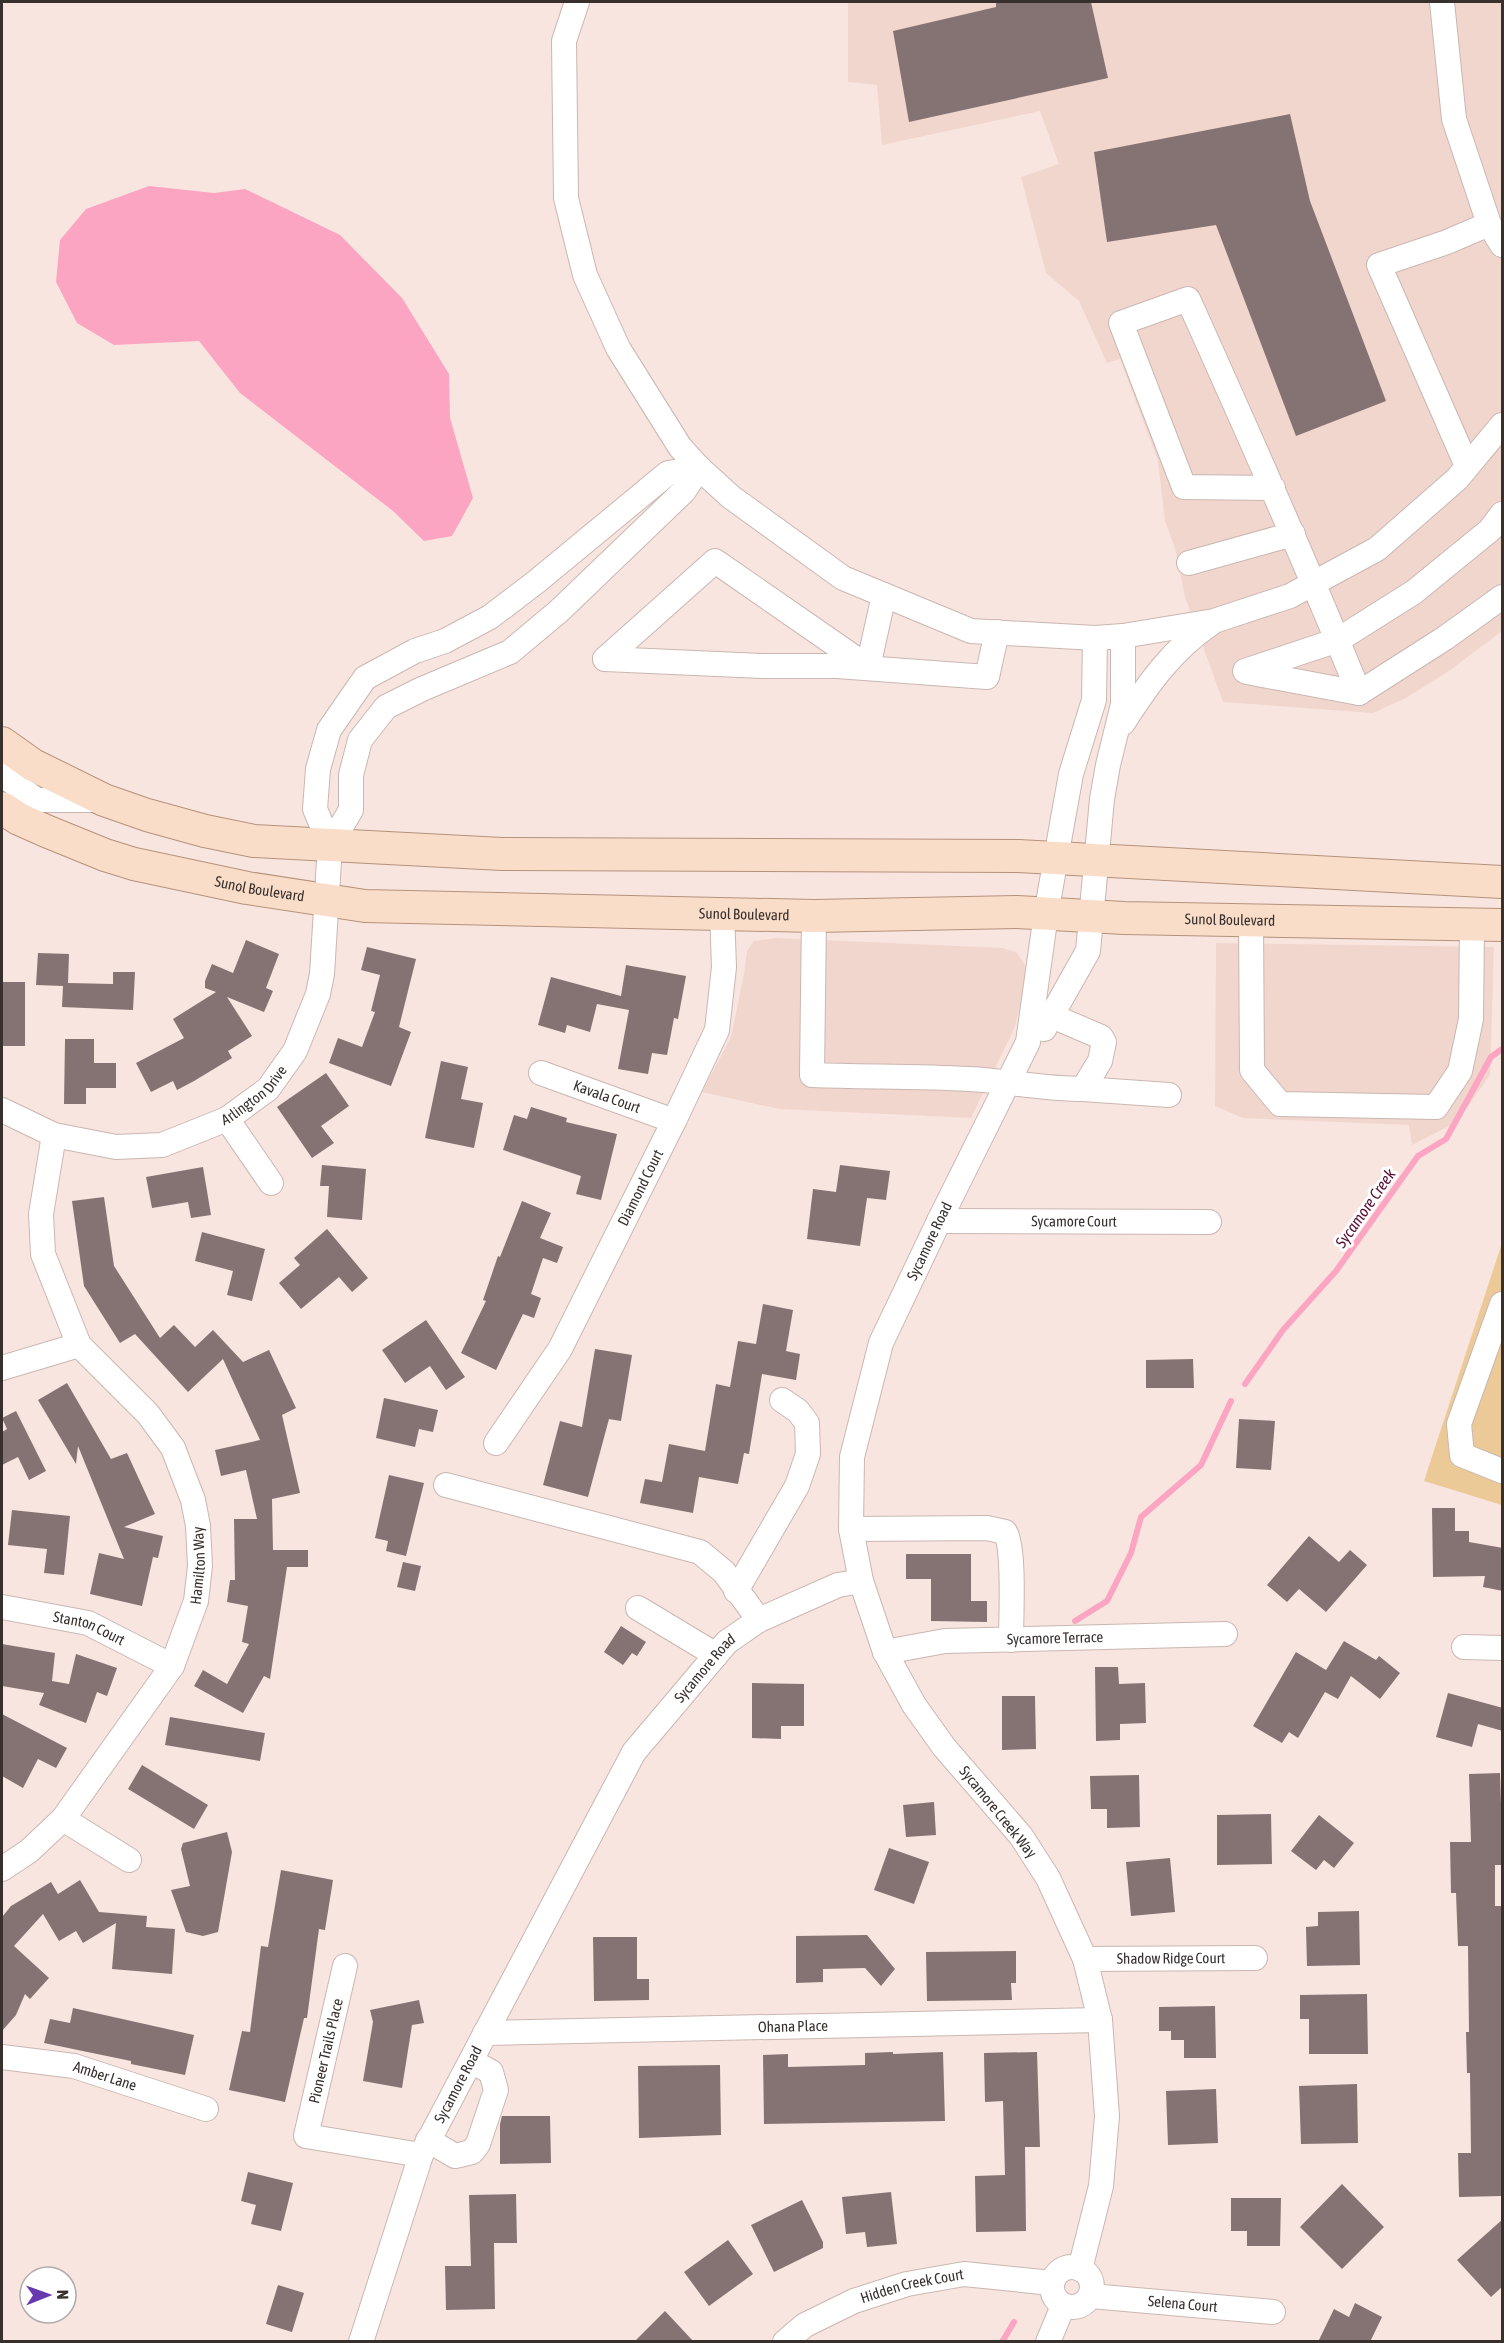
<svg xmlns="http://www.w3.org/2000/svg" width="1504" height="2343" font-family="'Asap Condensed',sans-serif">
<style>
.built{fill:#f1d6ce}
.green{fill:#ebca97}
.water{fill:#fba5c3}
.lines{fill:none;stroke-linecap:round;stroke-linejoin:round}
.stream{stroke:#fba5c3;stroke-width:6}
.building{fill:#857373}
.minor-casing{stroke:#cab7b1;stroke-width:26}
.major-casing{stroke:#b4927b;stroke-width:34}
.minor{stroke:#fff;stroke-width:24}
.major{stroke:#faddc9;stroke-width:32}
.labels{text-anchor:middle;stroke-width:6;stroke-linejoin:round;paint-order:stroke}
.street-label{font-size:15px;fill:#37302d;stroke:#fff}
.water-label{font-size:16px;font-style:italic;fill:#570c30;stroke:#fff}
</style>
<rect width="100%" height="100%" fill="#f9e5df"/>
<g class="built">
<path d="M848,2H1502V631L1449,671L1406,698L1373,713L1223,702L1185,597L1175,548L1165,521L1158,461L1120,359L1107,363L1079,301L1046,273L1021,177L1059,164L1040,111L882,145L877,85L848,82Z"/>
<path d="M776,938L1003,948L1017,953L1025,965V984L1015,1027L971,1118L779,1109L702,1092L731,1037L744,974L747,951L754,941Z"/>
<path d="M1216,943L1494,947L1490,1075L1457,1122L1412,1145L1409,1125L1243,1118L1215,1106Z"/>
</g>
<path class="green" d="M1502,1243V1505L1424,1481Z"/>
<path class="water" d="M149,186L214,193L245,189L340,235L402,298L449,374L450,418L473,498L452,536L424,541L393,511L240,393L199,341L114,345L77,323L56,282L60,240L86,209Z"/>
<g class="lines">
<g class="stream">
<path d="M1245,1384L1283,1330L1336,1271L1418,1156L1446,1139L1491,1057L1502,1049"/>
<path d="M1075,1621L1107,1601L1131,1553L1141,1517L1201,1465L1231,1401"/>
<path d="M1002,2342L1014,2322"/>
</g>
</g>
<g class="building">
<path d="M996,2H1091L1108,78L909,122L893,31L996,7Z"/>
<path d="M1290,114L1310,201L1386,401L1296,436L1216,225L1107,242L1094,152Z"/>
<path d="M246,940L279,954L266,988L273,991L264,1012L227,997L252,1036L228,1051L232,1058L194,1081L177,1090L173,1081L151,1092L136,1063L184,1038L173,1019L216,992L205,988V981L212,964L233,973Z"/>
<path d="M367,947L416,959L399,1027L411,1032L391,1086L329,1063L338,1038L362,1047L375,1012L371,1011L380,975L361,970Z"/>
<path d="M38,953L69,954L68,983L113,984V972H135L133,1010L62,1007L63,986L36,985Z"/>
<path d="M626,965L686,976L678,1019L674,1018L667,1055L652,1053L648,1074L618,1069L629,1010L597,1004L590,1032L567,1025L565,1033L538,1025L551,977L621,996Z"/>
<rect x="2" y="982" width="23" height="64"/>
<path d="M65,1039H94V1063H116V1088H86V1104H64Z"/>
<path d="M441,1061L468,1067L461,1099L483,1103L474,1148L425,1138Z"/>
<path d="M326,1073L349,1106L321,1126L334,1143L312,1158L277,1107Z"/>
<path d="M531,1107L567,1118L566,1122L617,1134L601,1200L576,1194L581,1176L503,1150L514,1115L527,1119Z"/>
<path d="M322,1165L366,1169L362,1220L327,1217L329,1186H320Z"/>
<path d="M840,1165L890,1171L886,1200L867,1198L860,1246L807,1239L813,1189L836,1192Z"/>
<path d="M203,1167L211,1215L191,1218L188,1202L152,1208L146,1177Z"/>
<path d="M104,1197L114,1266L160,1338L174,1325L195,1347L213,1330L243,1362L269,1350L296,1408L282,1415L300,1493L272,1499L273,1550H308V1567H287L270,1679L264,1676L243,1713L194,1686L203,1670L227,1684L249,1644L242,1642L248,1606L227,1602L230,1580H235L234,1519H257L246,1470L221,1476L215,1450L260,1440L223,1359L188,1392L135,1334L120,1343L84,1286L72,1201Z"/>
<path d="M522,1201L551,1213L540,1238L563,1247L557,1263L543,1258L531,1294L541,1298L534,1318L523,1314L496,1370L461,1353L486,1301L483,1300L498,1256L500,1257Z"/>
<path d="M327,1229L368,1278L352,1292L339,1277L301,1309L279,1283L300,1265L294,1258Z"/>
<path d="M202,1232L265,1249L252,1301L227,1295L233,1271L195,1261Z"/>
<path d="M763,1304L793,1310L786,1351L800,1354L796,1380L762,1374L749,1454L744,1453L738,1484L699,1477L693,1513L640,1503L645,1479L662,1482L669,1444L705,1451L716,1384L730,1387L738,1341L756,1344Z"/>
<path d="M426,1320L465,1377L446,1390L430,1366L405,1383L382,1350Z"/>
<path d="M595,1349L632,1355L621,1421L609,1419L588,1497L543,1485L560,1421L582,1427Z"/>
<path d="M1193,1359L1194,1388H1146V1360Z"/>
<path d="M67,1383L111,1459L127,1453L155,1514L124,1527L163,1536L158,1558L153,1557L142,1606L90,1594L99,1553L124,1559L78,1446L76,1464L38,1400Z"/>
<path d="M384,1398L438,1410L433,1432L419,1429L415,1447L376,1438Z"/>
<path d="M16,1411L46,1471L29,1480L18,1457L2,1465V1432L7,1429L2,1418Z"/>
<path d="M1239,1419L1275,1421L1271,1470L1236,1468Z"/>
<path d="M389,1475L424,1483L406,1556L386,1551L388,1541L375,1538Z"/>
<path d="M1432,1508H1455V1531H1469V1542L1503,1548V1591L1483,1587L1485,1576L1433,1577Z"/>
<path d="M12,1510L70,1516L64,1575L44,1573L47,1549L8,1545Z"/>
<path d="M1309,1536L1339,1562L1350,1550L1367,1565L1326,1612L1299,1589L1287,1602L1267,1585Z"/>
<path d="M906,1554H971V1601H987V1622L931,1621V1579H906Z"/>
<path d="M403,1562L421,1566L415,1591L397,1587Z"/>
<path d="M621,1626L646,1642L637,1656L632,1653L623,1665L604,1652Z"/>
<path d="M1344,1641L1376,1660L1379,1656L1400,1673L1380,1699L1351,1676L1338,1699L1325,1692L1298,1738L1289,1732L1282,1743L1253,1726L1296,1652L1326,1670Z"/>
<path d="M2,1644L55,1653L52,1681L69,1684L76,1654L117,1668L107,1696L97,1692L86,1723L39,1705L44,1693L2,1686Z"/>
<path d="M1095,1667H1118L1119,1684L1145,1683L1146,1723L1120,1724V1740L1096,1741Z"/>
<path d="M752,1683L804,1684V1726H781V1739L752,1738Z"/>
<path d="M1448,1693L1503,1708V1731L1478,1724L1472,1747L1436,1737Z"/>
<path d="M1002,1696H1035L1036,1749L1002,1750Z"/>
<path d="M2,1714L67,1748L56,1768L38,1759L23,1788L2,1776Z"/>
<path d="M170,1717L265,1733L260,1761L165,1745Z"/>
<path d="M142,1765L208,1805L194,1829L128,1789Z"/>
<path d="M1500,1773L1503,1865H1495V1906H1503L1502,2196L1459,2197L1458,2153H1471L1470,2073H1467L1466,2032H1469L1468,1946H1458L1456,1893H1451L1450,1842H1471L1469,1774Z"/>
<path d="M1139,1775L1140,1827L1107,1828V1809H1091L1090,1776Z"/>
<path d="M934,1802L936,1835L906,1837L903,1805Z"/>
<path d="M1271,1814L1272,1864L1217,1865V1815Z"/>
<path d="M1319,1815L1354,1843L1334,1868L1324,1860L1316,1870L1291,1851Z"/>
<path d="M227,1832L232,1852L218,1932L203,1936L186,1932L171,1890L190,1886L181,1849L183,1843Z"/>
<path d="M889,1848L929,1862L914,1904L874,1890Z"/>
<path d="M1170,1858L1175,1912L1131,1916L1126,1862Z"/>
<path d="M281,1870L333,1880L325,1930L319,1929L307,2018H304L285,2102L229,2090L242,2031L250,2032L261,1946L268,1947Z"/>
<path d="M80,1880L99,1912L147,1916L146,1927L175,1929L172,1974L112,1969L116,1923L83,1943L76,1931L59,1941L43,1914L14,1946L49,1978L30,1999L25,1994L16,2015L2,2031V1917L11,1906L51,1882L58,1894Z"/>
<path d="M1359,1911L1360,1965L1307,1966L1306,1927L1318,1926V1912Z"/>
<path d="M867,1935L895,1969L881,1986L865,1968L823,1969V1982L796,1983V1936Z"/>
<path d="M593,1937H637V1979H649V2000L594,2001Z"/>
<path d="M1016,1951V1983H1011L1012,2000L927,2001L926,1952Z"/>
<path d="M1367,1994L1368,2054H1309V2019H1300V1995Z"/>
<path d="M419,2000L424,2023L412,2025L402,2088L363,2081L373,2022L370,2010Z"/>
<path d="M1215,2006L1216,2058H1184V2040H1171V2031H1159V2007Z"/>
<path d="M73,2008L194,2035L185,2075L131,2064V2061L44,2043L50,2019L70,2023Z"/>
<path d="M893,2052V2054L943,2052L945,2121L764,2124L763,2055L788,2054V2067L865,2065V2053Z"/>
<path d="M1037,2052L1040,2147H1025L1026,2231L976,2232L975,2176L1005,2175L1003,2101L985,2102L984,2053Z"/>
<path d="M720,2065L721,2135L639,2138L638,2066Z"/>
<path d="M1357,2084L1358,2143L1301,2144L1299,2086Z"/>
<path d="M1216,2089L1218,2143L1168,2145L1166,2091Z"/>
<path d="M502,2116H550L551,2163L500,2164V2124Z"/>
<path d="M248,2172L293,2183L281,2231L251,2224L256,2205L241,2201Z"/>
<path d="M1342,2184L1384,2227L1342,2269L1300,2227Z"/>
<path d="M891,2192L897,2244L867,2247L865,2232L846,2234L842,2197Z"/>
<path d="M516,2194L517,2243H494L495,2309L446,2310L445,2266H471L469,2195Z"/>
<path d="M1231,2198H1281L1280,2246H1247V2231H1231Z"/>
<path d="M802,2200L823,2242V2248L774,2272L751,2225Z"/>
<path d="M1503,2219V2286L1491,2297L1457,2260Z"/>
<path d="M728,2240L753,2274L709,2306L684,2272Z"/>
<path d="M278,2285L304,2293L292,2332L266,2324Z"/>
<path d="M1355,2303L1382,2317L1370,2342H1318L1334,2309L1349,2317Z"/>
<path d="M665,2311L694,2342H634Z"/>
</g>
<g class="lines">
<defs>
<g id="minor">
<path d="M577,2L564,41L566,198L585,275L618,348L680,447L699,468L731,497L843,578L971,631L1095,638L1123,636L1214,621L1290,596L1377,549L1457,479L1502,425"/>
<path d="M1442,2L1454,119L1489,224L1502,245"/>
<path d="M1467,466L1379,265L1447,242L1489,224"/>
<path d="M1273,488L1184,487L1121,323L1188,299C1247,430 1305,560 1359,693"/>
<path d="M1189,563L1293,534"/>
<path d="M605,659L762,666H837L987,677L997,632"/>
<path d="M605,659L715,561L868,667L884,595"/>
<path d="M1245,671L1338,640L1414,592L1490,530L1502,514"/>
<path d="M1247,672L1359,693L1445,638L1502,597"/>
<path d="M1123,723C1148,684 1172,650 1210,624"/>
<path d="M2,775L37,800H101"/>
<path d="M330,845L351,810V775L360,740L386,707L422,689L510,652L559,611L684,491L699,468"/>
<path d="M814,916L812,1075C864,1077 917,1076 969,1079C1007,1081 1044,1089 1083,1089L1100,1061L1104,1042L1101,1037L1052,1016"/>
<path d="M1251,921L1252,1070L1280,1104L1436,1107L1460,1071L1471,1019L1472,925"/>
<path d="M1044,1029L1088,951L1102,799L1108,765L1123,704V636"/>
<path id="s1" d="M541,1073L674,1121"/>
<path d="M1083,1089L1169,1095"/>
<path id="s2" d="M2,1110L54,1135L116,1147L162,1145L227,1119L268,1089L295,1051L318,994L322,974L330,845L315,809L318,769L329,730L365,678L415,651L445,641L490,617L536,582L668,473L699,468"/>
<path d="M227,1119L271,1183"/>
<path id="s3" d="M939,1221L1209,1222"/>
<path d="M1502,1304L1459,1424L1462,1455L1502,1471"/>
<path d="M2,1368L79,1345"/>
<path id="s4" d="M496,1443L560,1349L674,1121L717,1030L724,967L722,913"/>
<path d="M446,1485L700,1552L724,1572L759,1620"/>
<path d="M851,1529L987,1528L1005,1532C1015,1548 1011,1617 1011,1640"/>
<path d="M736,1591L797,1486L808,1454L807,1423L798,1411L782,1400"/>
<path id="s5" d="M2,1607L88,1623L172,1666"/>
<path d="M638,1608L716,1655"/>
<path d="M1464,1647L1502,1648"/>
<path id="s6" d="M885,1652L945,1641L1225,1634"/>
<path d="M63,1819L129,1860"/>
<path id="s7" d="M2,1869L29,1851L63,1819L172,1666L196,1601L200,1566L198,1526L193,1500L173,1448L148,1414L79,1345L43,1254L41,1214L54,1135"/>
<path id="s8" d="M1085,1959L1255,1958"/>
<path d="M345,1966L306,2136L421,2155"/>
<path id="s9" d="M485,2033L1100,2020"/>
<path id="s10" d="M2,2057L74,2066L206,2109"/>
<path d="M428,2140L455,2156L472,2152L478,2144L496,2090L491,2072L471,2061"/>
<circle cx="1072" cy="2287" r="20"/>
<path id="s11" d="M1080,2269L1101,2186L1107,2116L1100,2020L1085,1959L1048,1878L1021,1836L944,1747L914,1705L885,1652L861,1581L851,1529L852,1457L881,1343L939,1221L1028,1042L1046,914L1062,824L1071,774L1094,700L1095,638"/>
<path id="s12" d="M1091,2296L1273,2312"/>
<path id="s13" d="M361,2342L421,2155L634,1752L727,1642L759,1620L838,1585L861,1581"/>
<path id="s14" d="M785,2342L805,2325L854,2301L907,2284L964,2274L1052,2283"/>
<path d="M1048,2342L1063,2306"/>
</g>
<g id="major">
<path d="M2,743L33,765L104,800L147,815L205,831L254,841L502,854L1018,856L1502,882"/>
<path id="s15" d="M2,808L19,819L46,831L105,855L134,864L247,888L365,906L814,916L1017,912L1124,918L1502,925"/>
</g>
</defs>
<use href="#minor" class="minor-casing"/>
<use href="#major" class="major-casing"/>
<use href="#minor" class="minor"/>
<use href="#major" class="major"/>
</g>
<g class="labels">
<g class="street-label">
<text dy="5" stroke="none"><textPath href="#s15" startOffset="272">Sunol Boulevard</textPath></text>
<text dy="5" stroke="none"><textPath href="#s15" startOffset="758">Sunol Boulevard</textPath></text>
<text dy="5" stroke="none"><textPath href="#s15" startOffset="1244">Sunol Boulevard</textPath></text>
<text dy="5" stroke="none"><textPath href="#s2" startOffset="273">Arlington Drive</textPath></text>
<text dy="5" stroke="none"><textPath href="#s1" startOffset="70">Kavala Court</textPath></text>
<text dy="5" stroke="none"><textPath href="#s4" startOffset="294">Diamond Court</textPath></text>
<text dy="5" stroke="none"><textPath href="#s3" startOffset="135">Sycamore Court</textPath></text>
<text dy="5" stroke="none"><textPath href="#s11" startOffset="1114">Sycamore Road</textPath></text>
<text dy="5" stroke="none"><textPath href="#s7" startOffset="372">Hamilton Way</textPath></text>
<text dy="5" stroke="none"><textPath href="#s5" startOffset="90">Stanton Court</textPath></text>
<text dy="5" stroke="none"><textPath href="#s6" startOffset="171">Sycamore Terrace</textPath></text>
<text dy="5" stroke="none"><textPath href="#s13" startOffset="762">Sycamore Road</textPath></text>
<text transform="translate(998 1812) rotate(51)" y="5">Sycamore Creek Way</text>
<text dy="5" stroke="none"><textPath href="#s8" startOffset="86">Shadow Ridge Court</textPath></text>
<text dy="5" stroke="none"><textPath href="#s9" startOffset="308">Ohana Place</textPath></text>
<text transform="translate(326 2051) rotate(-77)" y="5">Pioneer Trails Place</text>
<text dy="5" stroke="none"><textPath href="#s10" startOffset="105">Amber Lane</textPath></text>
<text dy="5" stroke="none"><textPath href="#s13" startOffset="276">Sycamore Road</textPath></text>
<text dy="5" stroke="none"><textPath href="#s14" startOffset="141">Hidden Creek Court</textPath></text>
<text dy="5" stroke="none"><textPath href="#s12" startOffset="92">Selena Court</textPath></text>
</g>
<g class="water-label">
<text transform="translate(1365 1208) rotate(-55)" y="6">Sycamore Creek</text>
</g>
</g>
<rect width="1504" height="2343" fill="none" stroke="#37302d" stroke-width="6"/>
<g transform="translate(48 2295) rotate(89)"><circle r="28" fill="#ffffff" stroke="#afacab" stroke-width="1.5"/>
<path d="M0-4.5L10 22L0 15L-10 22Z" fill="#6739b0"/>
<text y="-9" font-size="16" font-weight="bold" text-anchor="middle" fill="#37302d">N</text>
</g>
</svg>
